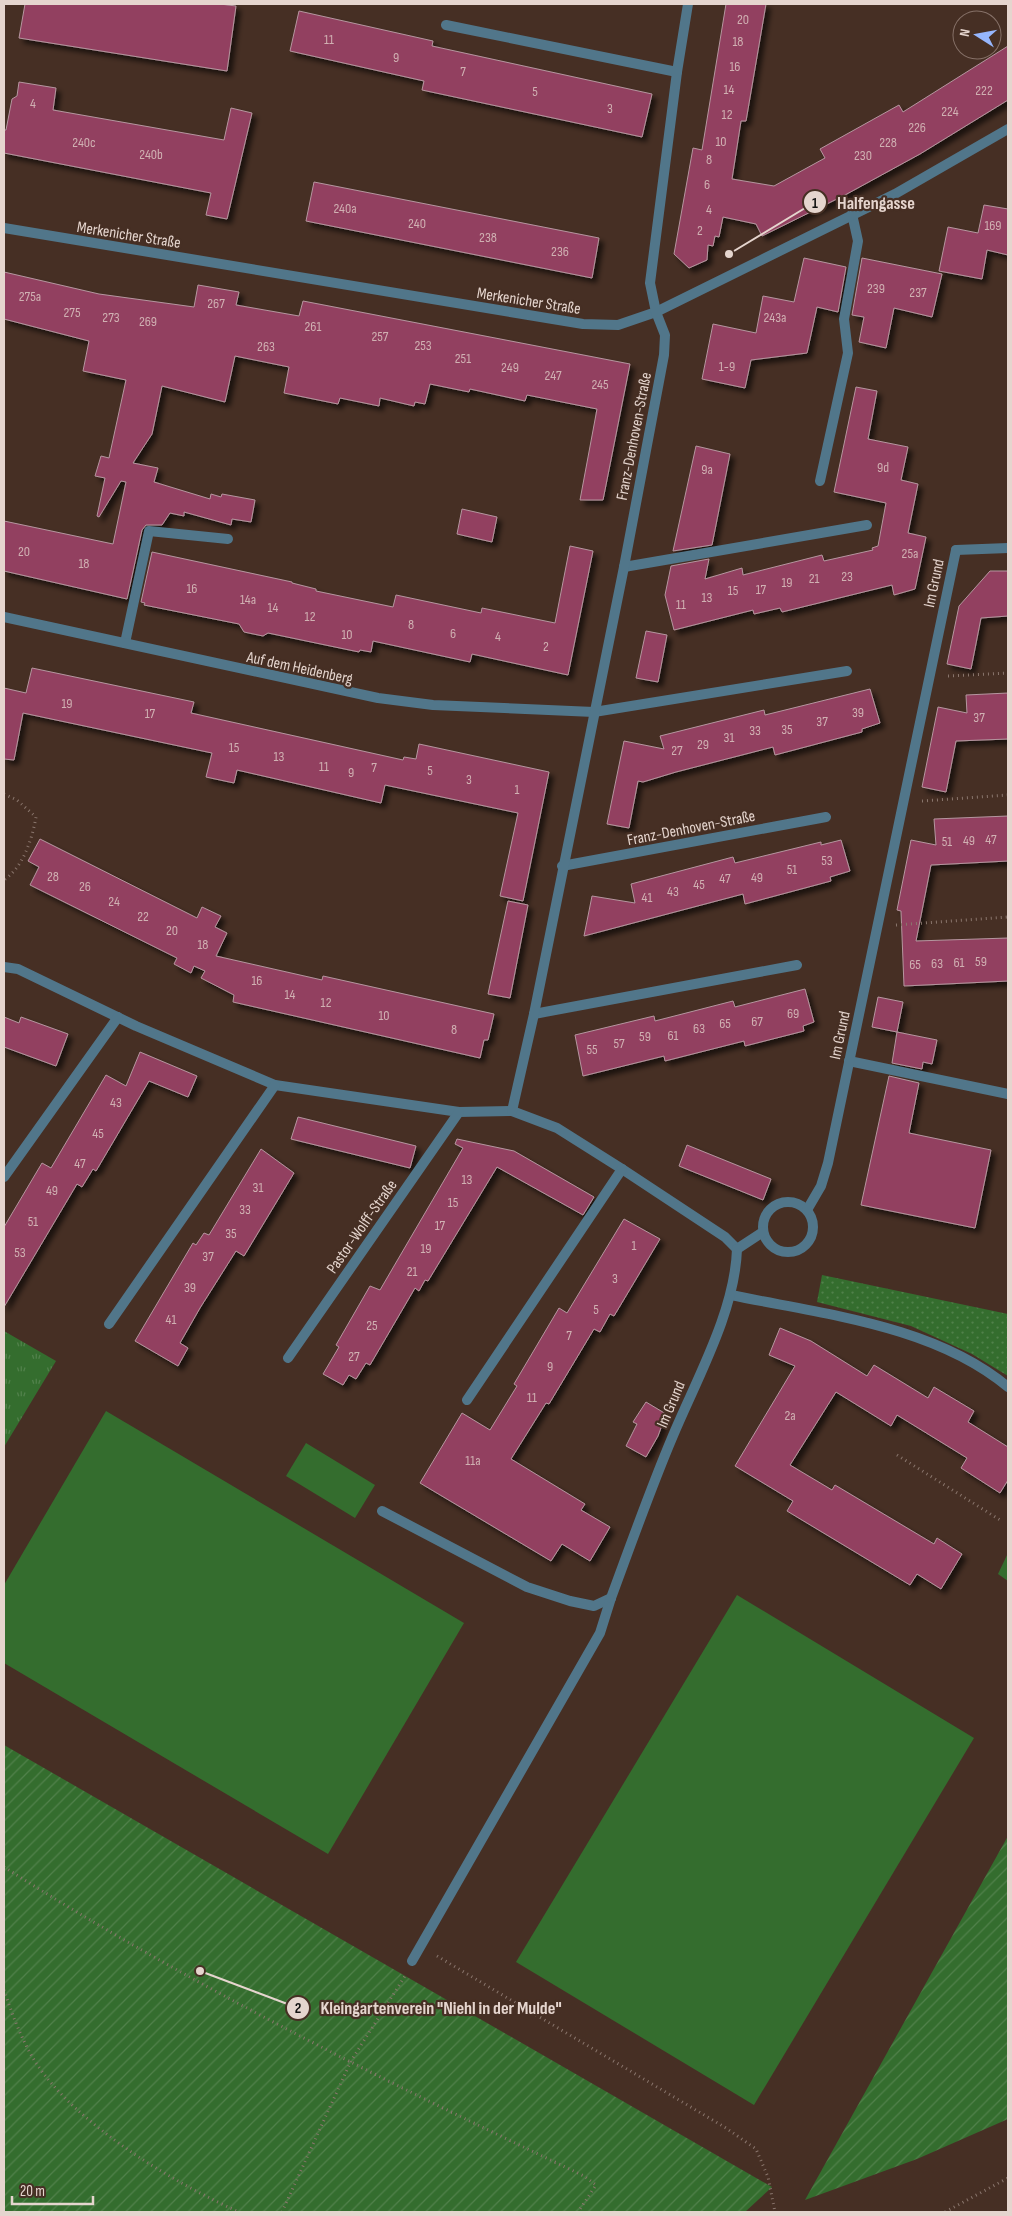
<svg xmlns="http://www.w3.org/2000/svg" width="1012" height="2216" font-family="'Sofia Sans Condensed',sans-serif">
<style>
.grass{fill:url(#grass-dots)}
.park{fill:url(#park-tufts)}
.garden{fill:url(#garden-furrows)}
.pitch{fill:#346d2e}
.building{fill:#924060;stroke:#b5969f;filter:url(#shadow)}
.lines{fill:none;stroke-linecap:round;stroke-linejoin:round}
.path{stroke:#8a766d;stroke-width:3;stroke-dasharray:1 4;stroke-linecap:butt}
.service{stroke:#51768a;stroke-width:10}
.minor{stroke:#51768a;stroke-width:10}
.labels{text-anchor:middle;stroke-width:4.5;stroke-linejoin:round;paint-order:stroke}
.number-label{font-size:14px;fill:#d0b0b2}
.street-label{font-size:16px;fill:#e5d5ce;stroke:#462f24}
.leader{fill:none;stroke:#e5d5ce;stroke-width:2}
.callout-dot{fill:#e5d5ce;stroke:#462f24;stroke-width:2}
.mark-label{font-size:15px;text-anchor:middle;font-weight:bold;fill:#111}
.callout-label{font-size:18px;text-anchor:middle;font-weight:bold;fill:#e5d5ce;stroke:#462f24;stroke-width:4.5;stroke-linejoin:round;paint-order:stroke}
</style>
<defs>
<pattern id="grass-dots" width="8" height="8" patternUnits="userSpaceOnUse" patternTransform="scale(1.25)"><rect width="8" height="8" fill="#346d2e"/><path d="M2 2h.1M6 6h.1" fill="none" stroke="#51814b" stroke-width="1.8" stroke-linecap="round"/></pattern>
<pattern id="park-tufts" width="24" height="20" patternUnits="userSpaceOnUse" patternTransform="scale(1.25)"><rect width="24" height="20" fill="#346d2e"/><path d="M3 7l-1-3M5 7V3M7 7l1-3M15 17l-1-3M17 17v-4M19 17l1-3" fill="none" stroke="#51814b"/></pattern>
<pattern id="garden-furrows" width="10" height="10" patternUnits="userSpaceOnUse" patternTransform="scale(1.25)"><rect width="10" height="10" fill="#346d2e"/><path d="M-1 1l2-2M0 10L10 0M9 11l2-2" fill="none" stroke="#51814b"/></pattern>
<filter id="shadow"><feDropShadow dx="4.5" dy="4.5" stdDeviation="2.5" flood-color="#0009"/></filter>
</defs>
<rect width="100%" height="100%" fill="#462f24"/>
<path class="grass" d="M822,1275L1008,1314V1376L972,1354L911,1326L817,1302Z"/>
<g class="park">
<path d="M4,1331L56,1361L4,1447Z"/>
<path d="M1008,1553V1581L998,1574Z"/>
</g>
<g class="garden">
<path d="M4,1745L772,2187L745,2212H4Z"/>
<path d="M1008,1836V2119L917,2159L805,2200Z"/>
</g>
<g class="pitch">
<path d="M106,1411L464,1623L328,1854L4,1663V1585Z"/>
<path d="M306,1443L375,1485L355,1518L286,1476Z"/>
<path d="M737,1595L974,1738L754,2105L516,1962Z"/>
</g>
<g class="building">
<path d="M25,4H220L236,6L227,71L19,38Z"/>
<path d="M726,4H766L746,121H741L732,179L774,186L825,158L820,149L899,105L903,112L1008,46V100L920,154L845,195L762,236L756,224L723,217L719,237L715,236L713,246L708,245L707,260L689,268L674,254L693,148L702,150Z"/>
<path d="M299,11L433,41L432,46L652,94L642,137L422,90L424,81L290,51Z"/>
<path d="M19,82L56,88L53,110L224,140L231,108L252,113L227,219L206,215L211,193L4,153V130H6L12,99L17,96Z"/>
<path d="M314,182L599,238L592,278L306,221Z"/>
<path d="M984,205L1008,209V255L987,250L982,279L939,271L948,227L978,233Z"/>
<path d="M804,258L846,267L838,312L817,307L807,353L751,360L745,388L702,379L713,324L756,333L763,296L794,302Z"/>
<path d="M862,258L942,274L932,317L894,308L886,348L859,342L864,317L852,315Z"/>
<path d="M4,272L99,294L194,307L198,285L239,292L236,305L299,316L303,301L630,364L603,500H580L597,409L527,395L525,401L470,389L469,392L430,384L425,404L415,402L414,406L380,398L379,406L340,398L338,404L284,393L289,367L235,356L225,402L162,386L152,434L133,463L158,468L154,482L210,499L211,494L221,497L222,494L255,500L251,522L232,519L231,525L184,512V516L170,513L162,525H146L142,530L127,599L4,571V521L113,544L126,482L121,481L99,517L97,516L105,478L95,476L101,456L109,458L126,380L83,371L89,341L4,319Z"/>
<path d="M856,387L877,391L868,439L908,447L901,480L918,484L908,533L926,537L915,589L894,595L892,585L782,612L780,608L754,614L753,610L674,630L665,595L671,566L709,559L705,579L742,568L743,575L822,555L824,561L873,550L872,548L878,546L886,503L834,492Z"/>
<path d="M696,446L730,454L712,545L673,551Z"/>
<path d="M462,509L497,517L492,542L457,534Z"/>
<path d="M570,546L593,551L568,675L472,654L470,662L373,641L371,652L360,650L359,652L268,633L263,636L244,632L239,624L144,605L145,603L141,602L152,552L292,582V583L316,589V591L393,607L396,595L481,613L482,608L555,623Z"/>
<path d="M990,571H1008V616L981,618L971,669L947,664L959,606Z"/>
<path d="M646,631L667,635L658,682L636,678Z"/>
<path d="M32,668L194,702L191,713L403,760L404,757L416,759L419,744L549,772L523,901L500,896L518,813L385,785L381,803L237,770L234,783L206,777L212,753L23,713L14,760L4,759V688L26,693Z"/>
<path d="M870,689L880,723L862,729V732L775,755L773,747L676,772L643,782L638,781L629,828L607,824L624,741L664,749L660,736L764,710L765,715Z"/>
<path d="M1008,693V739L956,741L946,792L922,787L938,707L967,713L966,695Z"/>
<path d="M1008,816V861L931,865L916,941L1008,938V981L904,986L901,911L897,910L911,840L936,845L934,819Z"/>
<path d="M40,839L197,918L202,907L221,916L215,927L227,933L216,956L322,980L323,976L494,1014L488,1040H484L480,1058L233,1002L234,995L201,978L205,971L194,966L191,973L174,964L177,958L30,885L39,867L28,861Z"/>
<path d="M841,840L850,871L830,877L831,881L745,904L743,894L584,936L592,896L635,903L631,884L733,857L735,863L821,842V845Z"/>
<path d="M508,901L528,905L510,998L488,994Z"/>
<path d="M805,989L814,1022L803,1026L804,1031L745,1046L744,1041L665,1061L664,1056L583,1076L575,1035L654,1016L655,1021L733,1001L735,1007Z"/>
<path d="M878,997L903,1002L897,1032L872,1027Z"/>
<path d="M4,1017L19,1023L21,1017L68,1034L56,1066L4,1047Z"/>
<path d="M897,1032L937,1040L932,1064L923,1062L922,1069L892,1063Z"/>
<path d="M140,1052L197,1076L188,1097L149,1081L96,1171L93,1169L82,1187L77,1184L4,1307V1227L42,1163L51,1168L106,1075L126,1086Z"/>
<path d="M889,1076L919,1083L909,1133L991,1150L975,1228L861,1205Z"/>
<path d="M298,1117L416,1146L410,1168L291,1139Z"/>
<path d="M457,1139L514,1151L594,1197L583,1215L497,1167L428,1281L425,1280L419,1291L415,1288L370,1365L366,1363L356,1379L349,1375L343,1385L323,1374L339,1347L336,1345L370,1286L380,1290L463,1148L455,1144Z"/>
<path d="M687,1145L771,1179L763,1200L679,1166Z"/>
<path d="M261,1149L294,1173L244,1256L236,1251L200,1308L180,1343L188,1348L178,1366L135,1341L193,1243L196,1245L204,1233L209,1235Z"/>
<path d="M624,1219L660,1239L614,1316L610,1314L600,1332L594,1329L549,1404L546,1403L511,1459L585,1504L581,1510L610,1527L590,1561L562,1544L551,1561L420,1483L462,1413L490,1430L517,1386L514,1384L559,1308L567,1313Z"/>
<path d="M780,1328L811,1341L867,1376L874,1365L928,1398L934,1387L974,1411L968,1422L1008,1447V1480L1000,1493L961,1468L967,1458L897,1415L891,1426L836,1392L790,1465L832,1490L835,1485L934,1544L937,1538L962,1554L941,1589L917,1574L910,1585L787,1511L793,1501L735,1466L795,1366L769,1355Z"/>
<path d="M646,1402L666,1414L658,1436L646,1457L626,1446L637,1424L633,1422Z"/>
</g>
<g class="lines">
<g class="path">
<path d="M948,676L1008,673"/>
<path d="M4,794L17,800L36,817C32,840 23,867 4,880"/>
<path d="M922,801L1008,795"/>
<path d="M896,925L1008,917"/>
<path d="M897,1455L1000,1520"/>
<path d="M4,1867C189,1985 387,2082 584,2176L596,2185L578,2212"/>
<path d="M437,1956L726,2128L756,2149L768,2177L775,2212"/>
<path d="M4,1990C12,2014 22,2041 36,2063C77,2125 172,2182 239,2212"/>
<path d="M282,2212L351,2061L405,1976"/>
<path d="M945,2212L1008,2178"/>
</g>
<g class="service">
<path d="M820,481L848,353L844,319L858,241L852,214"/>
<path d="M956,550L1008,548"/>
<path d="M125,643L149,531L228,539"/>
<path d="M849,1061L1008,1094"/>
<path d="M731,1295C822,1314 934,1325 1008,1387"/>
<path d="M382,1511L527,1587L570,1601L594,1606L611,1598"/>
<path d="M412,1961L600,1633L611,1598"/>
</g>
<g class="minor">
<path d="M446,25L677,72"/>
<path d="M4,228L583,324L618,325L656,312L895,194L1008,129"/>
<path d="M624,567L867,525"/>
<path d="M4,617L378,698L433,705L594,712L847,671"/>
<path d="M562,866L826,817"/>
<path d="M4,967L18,969L136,1026L275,1085L459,1112L512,1111L557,1128L622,1169L725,1237L737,1249"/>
<path d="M534,1014L797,965"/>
<path d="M512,1111L534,1014L624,567L664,355L665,335L656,312L650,283L677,72L688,4"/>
<path d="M4,1177L118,1017"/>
<circle cx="788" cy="1227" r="25"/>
<path d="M807,1210L821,1186L828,1163L956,550"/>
<path d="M737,1249L763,1232"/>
<path d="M109,1324L275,1085"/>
<path d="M288,1358L459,1112"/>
<path d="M467,1400L622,1169"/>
<path d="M611,1598C631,1544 650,1490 672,1438C696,1380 735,1312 737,1249"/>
</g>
</g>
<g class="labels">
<g class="number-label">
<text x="743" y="24">20</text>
<text x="329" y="44">11</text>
<text x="738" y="46">18</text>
<text x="396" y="62">9</text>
<text x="735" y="71">16</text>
<text x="463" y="76">7</text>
<text x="729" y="94">14</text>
<text x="984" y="95">222</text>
<text x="535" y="96">5</text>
<text x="33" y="108">4</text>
<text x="610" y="113">3</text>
<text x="950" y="116">224</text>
<text x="727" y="119">12</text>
<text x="917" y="132">226</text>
<text x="721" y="146">10</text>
<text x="84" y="147">240c</text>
<text x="888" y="147">228</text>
<text x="151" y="159">240b</text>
<text x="863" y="160">230</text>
<text x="709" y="164">8</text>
<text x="707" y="189">6</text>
<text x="345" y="213">240a</text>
<text x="709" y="214">4</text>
<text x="417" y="228">240</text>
<text x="993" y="230">169</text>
<text x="700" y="235">2</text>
<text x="488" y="242">238</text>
<text x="560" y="256">236</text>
<text x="876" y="293">239</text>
<text x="918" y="297">237</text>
<text x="30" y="301">275a</text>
<text x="216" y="308">267</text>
<text x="72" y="317">275</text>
<text x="111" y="322">273</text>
<text x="775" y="322">243a</text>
<text x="148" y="326">269</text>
<text x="313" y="331">261</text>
<text x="380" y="341">257</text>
<text x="423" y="350">253</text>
<text x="266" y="351">263</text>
<text x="463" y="363">251</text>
<text x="727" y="371">1-9</text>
<text x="510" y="372">249</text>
<text x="553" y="380">247</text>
<text x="600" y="389">245</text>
<text x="883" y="472">9d</text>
<text x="707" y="474">9a</text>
<text x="24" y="556">20</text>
<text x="910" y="558">25a</text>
<text x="84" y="568">18</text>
<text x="847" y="581">23</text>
<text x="814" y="583">21</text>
<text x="787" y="587">19</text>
<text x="192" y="593">16</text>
<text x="761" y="594">17</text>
<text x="733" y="595">15</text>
<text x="707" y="602">13</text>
<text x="248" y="604">14a</text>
<text x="681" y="609">11</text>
<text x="273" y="612">14</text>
<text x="310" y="621">12</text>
<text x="411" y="629">8</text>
<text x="453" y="638">6</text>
<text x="347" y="639">10</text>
<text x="498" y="641">4</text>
<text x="546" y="651">2</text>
<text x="67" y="708">19</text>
<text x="858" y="717">39</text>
<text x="150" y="718">17</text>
<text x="979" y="722">37</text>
<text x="822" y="726">37</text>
<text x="787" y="734">35</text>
<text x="755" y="735">33</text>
<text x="729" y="742">31</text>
<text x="703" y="749">29</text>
<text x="234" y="752">15</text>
<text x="677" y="755">27</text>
<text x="279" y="761">13</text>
<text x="324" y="771">11</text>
<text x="374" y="772">7</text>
<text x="430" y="775">5</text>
<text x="351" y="777">9</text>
<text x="469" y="784">3</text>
<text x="517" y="794">1</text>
<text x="991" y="844">47</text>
<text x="969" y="845">49</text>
<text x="947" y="846">51</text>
<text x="827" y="865">53</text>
<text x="792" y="874">51</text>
<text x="53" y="881">28</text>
<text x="757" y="882">49</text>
<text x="725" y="883">47</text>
<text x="699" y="889">45</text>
<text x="85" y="891">26</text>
<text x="673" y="896">43</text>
<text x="647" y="902">41</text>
<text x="114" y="906">24</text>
<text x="143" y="921">22</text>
<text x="172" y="935">20</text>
<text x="203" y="949">18</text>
<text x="981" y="966">59</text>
<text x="959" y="967">61</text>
<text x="937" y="968">63</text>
<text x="915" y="969">65</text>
<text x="257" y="985">16</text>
<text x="290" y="999">14</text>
<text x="326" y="1007">12</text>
<text x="793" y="1018">69</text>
<text x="384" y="1020">10</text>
<text x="757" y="1026">67</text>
<text x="725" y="1028">65</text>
<text x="699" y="1033">63</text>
<text x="454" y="1034">8</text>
<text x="673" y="1040">61</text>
<text x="645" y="1041">59</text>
<text x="619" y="1048">57</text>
<text x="592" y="1054">55</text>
<text x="116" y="1107">43</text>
<text x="98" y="1138">45</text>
<text x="80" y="1168">47</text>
<text x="467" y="1184">13</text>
<text x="258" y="1192">31</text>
<text x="52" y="1195">49</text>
<text x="453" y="1207">15</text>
<text x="245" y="1214">33</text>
<text x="33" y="1226">51</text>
<text x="440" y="1230">17</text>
<text x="231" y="1238">35</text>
<text x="634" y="1250">1</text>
<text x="426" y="1253">19</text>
<text x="20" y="1257">53</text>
<text x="208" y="1261">37</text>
<text x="412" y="1276">21</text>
<text x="615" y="1283">3</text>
<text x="190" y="1292">39</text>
<text x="596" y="1314">5</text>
<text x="171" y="1324">41</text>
<text x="372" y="1330">25</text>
<text x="569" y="1340">7</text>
<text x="354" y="1361">27</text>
<text x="550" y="1371">9</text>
<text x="532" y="1402">11</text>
<text x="790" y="1420">2a</text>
<text x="473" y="1465">11a</text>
</g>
<g class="street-label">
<text transform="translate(129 234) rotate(9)" y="6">Merkenicher Straße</text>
<text transform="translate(529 300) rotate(9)" y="6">Merkenicher Straße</text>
<text transform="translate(633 436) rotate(-79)" y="6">Franz-Denhoven-Straße</text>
<text transform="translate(933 583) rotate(-78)" y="6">Im Grund</text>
<text transform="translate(300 667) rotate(12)" y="6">Auf dem Heidenberg</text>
<text transform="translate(691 827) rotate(-11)" y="6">Franz-Denhoven-Straße</text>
<text transform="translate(839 1035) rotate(-78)" y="6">Im Grund</text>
<text transform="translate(361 1226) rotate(-55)" y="6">Pastor-Wolff-Straße</text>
<text transform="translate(670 1404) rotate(-67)" y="6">Im Grund</text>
</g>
</g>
<path class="leader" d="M729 254L815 202M200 1971L298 2008"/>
<g class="callout-dot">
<circle cx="729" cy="254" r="5"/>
<circle cx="200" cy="1971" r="5"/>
<circle cx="815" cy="202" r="12"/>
<circle cx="298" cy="2008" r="12"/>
</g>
<g class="mark-label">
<text x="815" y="208">1</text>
<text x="298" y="2013">2</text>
</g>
<g class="callout-label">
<text x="876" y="209">Halfengasse</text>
<text x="441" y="2014">Kleingartenverein "Niehl in der Mulde"</text>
</g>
<rect width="1012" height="2216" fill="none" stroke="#e5d5ce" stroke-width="10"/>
<g transform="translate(977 35) rotate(281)"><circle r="24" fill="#462f24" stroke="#867168"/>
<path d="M0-4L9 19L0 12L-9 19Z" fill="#96b6fd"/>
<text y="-8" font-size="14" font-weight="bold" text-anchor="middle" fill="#e5d5ce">N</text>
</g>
<path d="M12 2196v8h81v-8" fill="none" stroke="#e5d5ce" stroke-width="2.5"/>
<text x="20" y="2196" font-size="15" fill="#e5d5ce" stroke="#462f24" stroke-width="4" paint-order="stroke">20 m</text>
</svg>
